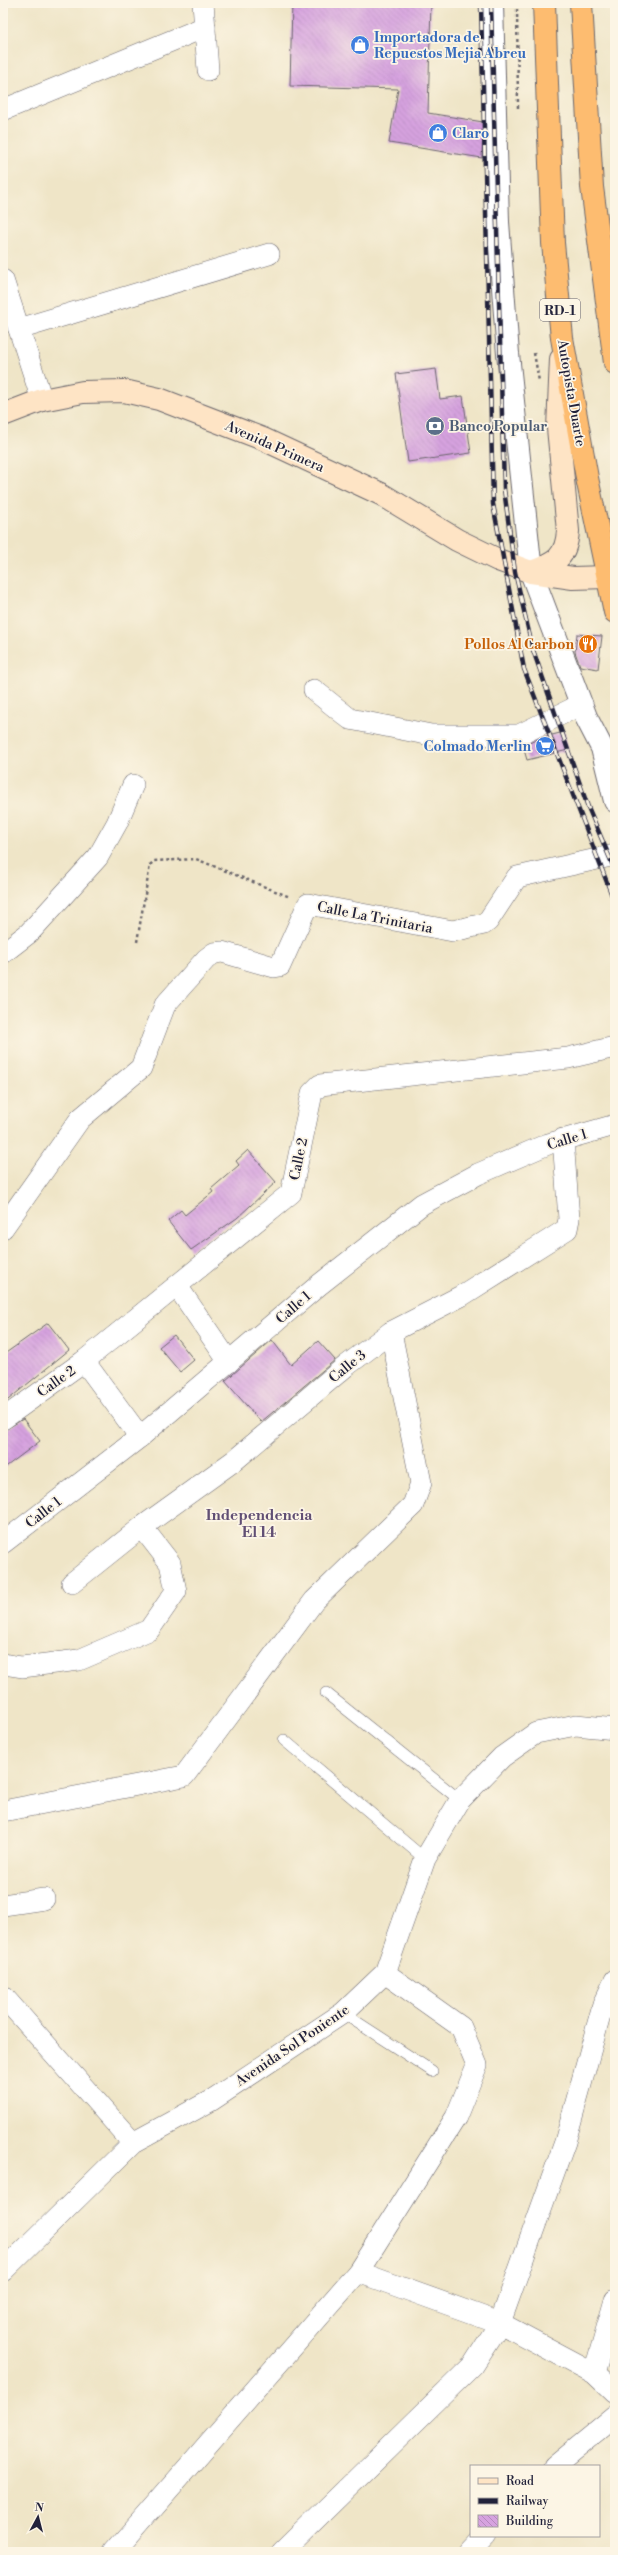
<svg xmlns="http://www.w3.org/2000/svg" width="618" height="2555" font-family="'Libre Bodoni',serif">
<style>
.building{fill:url(#building-back-hatch)}
.lines{fill:none;stroke-linecap:round;stroke-linejoin:round}
.service-casing{stroke:#6a666c;stroke-width:12}
.minor-casing{stroke:#6a666c;stroke-width:22}
.tertiary-casing{stroke:#6a666c;stroke-width:24}
.secondary-casing{stroke:#6a666c;stroke-width:24}
.motorway-casing{stroke:#6a666c;stroke-width:24}
.path{stroke:#6a666c;stroke-width:2.5;stroke-dasharray:3 3;stroke-linecap:butt}
.service{stroke:#fff;stroke-width:11}
.minor{stroke:#fff;stroke-width:21}
.tertiary{stroke:#fff;stroke-width:22}
.secondary{stroke:#fee4c5;stroke-width:22}
.motorway{stroke:#fdbc6f;stroke-width:22}
.rail-casing{stroke:#22223b;stroke-width:4.5}
.rail{stroke:#fcf5e5;stroke-width:3;stroke-dasharray:9;stroke-linecap:butt}
.labels{text-anchor:middle;stroke-width:3.5;stroke-linejoin:round;paint-order:stroke}
.shield{fill:#fcf5e5;stroke:#63616e;stroke-width:1}
.shield-label{font-size:13px;font-weight:bold;fill:#22223b}
.shop-label{font-size:14px;font-weight:bold;fill:#366cbe;stroke:#fcf5e5;text-anchor:start}
.street-label{font-size:14px;fill:#22223b;stroke:#fcf5e5}
.service-label{font-size:14px;font-weight:bold;fill:#4e5e75;stroke:#fcf5e5;text-anchor:start}
.food-label{font-size:14px;font-weight:bold;fill:#c56008;stroke:#fcf5e5;text-anchor:end}
.neighbourhood-label{font-size:15px;font-weight:bold;fill:#614f74;stroke:#fcf5e5}
</style>
<defs>
<pattern id="building-back-hatch" width="6" height="6" patternUnits="userSpaceOnUse"><rect width="6" height="6" fill="#d6a2df"/><path d="M-1 5l2 2M0 0l6 6M5-1l2 2" fill="none" stroke="#b78bc0"/></pattern>
</defs>
<rect width="100%" height="100%" fill="#fcf5e5"/>
<filter id="ink" filterUnits="userSpaceOnUse"><feTurbulence type="fractalNoise" baseFrequency=".025" numOctaves="2"/><feDisplacementMap in="SourceGraphic" scale="8" xChannelSelector="R" yChannelSelector="G"/><feConvolveMatrix kernelMatrix="1 2 1 2 8 2 1 2 1" color-interpolation-filters="sRGB"/></filter>
<filter id="wash" filterUnits="userSpaceOnUse"><feTurbulence type="fractalNoise" baseFrequency=".012" numOctaves="4" result="noise"/><feDisplacementMap in="SourceGraphic" scale="16" xChannelSelector="R" yChannelSelector="G"/><feGaussianBlur stdDeviation="0.9" result="paint"/><feColorMatrix in="noise" values="0 0 0 0 0 0 0 0 0 0 0 0 0 0 0 0 0 1.4 0 .05"/><feComposite in="paint" operator="in"/></filter>
<g filter="url(#wash)">
<rect width="100%" height="100%" fill="#efe5c7"/>
<g id="blocks">
<g class="building">
<path d="M292,3H431L428,113L483,122L482,158L389,143L398,89L290,86Z"/>
<path d="M436,369L440,399L463,396L471,453L408,462L396,374Z"/>
<path d="M577,634L602,636L598,669L580,666L575,652Z"/>
<path d="M564,732L568,750L527,760L523,746L540,738Z"/>
<path d="M248,1150L276,1182L237,1218L191,1250L168,1221L181,1210L185,1215L213,1192L211,1189L239,1165L236,1161Z"/>
<path d="M48,1323L69,1350L3,1404V1355Z"/>
<path d="M174,1335L194,1360L180,1372L159,1347Z"/>
<path d="M272,1340L291,1365L318,1341L335,1360L261,1422L225,1381Z"/>
<path d="M23,1419L40,1441L3,1469V1431Z"/>
</g>
</g>
</g>
<g filter="url(#ink)">
<use href="#blocks" fill-opacity="0" stroke="#6a666c" stroke-width="1"/>
<g class="lines">
<defs>
<g id="service">
<path d="M326,1693L460,1800"/>
<path d="M284,1740L425,1859"/>
<path d="M343,2013L432,2071"/>
</g>
<g id="minor">
<path d="M203,3L208,70"/>
<path d="M3,110L205,27"/>
<path d="M3,280L42,400"/>
<path d="M19,329L269,254"/>
<path d="M314,690L350,719L431,735H519L582,704"/>
<path d="M3,953L29,933L98,857L117,823L133,785"/>
<path d="M3,1228L80,1119L141,1068L165,1005L206,959L214,953L222,952L274,967L280,966L308,904L453,931L484,924L488,921L517,877L615,855"/>
<path d="M177,1286L229,1362"/>
<path d="M84,1361L140,1437"/>
<path d="M3,1419L84,1361L291,1193L312,1093L320,1085L568,1058L615,1047"/>
<path d="M3,1543L140,1437L319,1285L422,1204L478,1174L548,1144L615,1125"/>
<path d="M72,1583L142,1527L235,1460L346,1366L391,1332L461,1296L567,1229L569,1219L563,1139"/>
<path d="M3,1664L22,1667L79,1660L149,1630L176,1591L170,1563L142,1527"/>
<path d="M3,1811L184,1776L314,1601L413,1505L421,1483L391,1332"/>
<path d="M3,1905L44,1899"/>
<path d="M3,1996L133,2143"/>
<path d="M3,2271L133,2143L212,2100L343,2013L385,1973L425,1859L460,1800L502,1757L536,1733L576,1725L615,1729"/>
<path d="M358,2272L500,2323L594,2373L615,2393"/>
<path d="M594,2373L615,2300"/>
<path d="M554,2466L615,2416"/>
<path d="M114,2552L358,2272L456,2117L477,2065L461,2027L385,1973"/>
<path d="M282,2552L473,2365L500,2323L565,2142L603,2005L615,1980"/>
<path d="M469,2552L484,2536"/>
</g>
<path id="tertiary" d="M492,3L498,222L508,354L531,572L586,717L602,748L615,801"/>
<g id="secondary">
<path d="M3,415L42,400L83,392L124,391L159,399L263,439L381,494L457,540L498,560L531,572L573,578L607,577"/>
<path d="M531,572C555,564 566,558 568,531L558,428L561,359"/>
</g>
<g id="motorway">
<path d="M544,3L553,243L562,338L587,478L615,612"/>
<path d="M581,3L592,187L615,363"/>
</g>
</defs>
<use href="#service" class="service-casing"/>
<use href="#minor" class="minor-casing"/>
<use href="#tertiary" class="tertiary-casing"/>
<use href="#secondary" class="secondary-casing"/>
<use href="#motorway" class="motorway-casing"/>
<g class="path">
<path d="M517,3L518,109"/>
<path d="M534,353L539,381"/>
<path d="M137,942L150,865L154,861L196,859L290,897"/>
</g>
<use href="#service" class="service"/>
<use href="#minor" class="minor"/>
<use href="#tertiary" class="tertiary"/>
<use href="#secondary" class="secondary"/>
<use href="#motorway" class="motorway"/>
<defs>
<g id="rail">
<path d="M481,3L493,504L524,669L615,903"/>
<path d="M491,3L504,489L515,572L533,650L588,807L615,870"/>
</g>
</defs>
<use href="#rail" class="rail-casing"/>
<use href="#rail" class="rail"/>
</g>
</g>
<defs>
<symbol id="shop-disc" viewBox="-11 -11 22 22"><circle r="9.5" fill="#3f7fe0" stroke="#fcf5e5"/><path d="M-5-2.5h2.3a2.7 3.5 0 0 1 5.4 0H5L5.5 6h-11ZM-1.5-2.5h3a1.5 2.3 0 0 0-3 0Z" fill="#fff"/></symbol>
<symbol id="bank-disc" viewBox="-11 -11 22 22"><circle r="9.5" fill="#5c6f8a" stroke="#fcf5e5"/><path d="M-6-4H6V4H-6ZM0-2.3a2.3 2.3 0 1 0 0 4.6a2.3 2.3 0 1 0 0-4.6Z" fill="#fff"/></symbol>
<symbol id="restaurant-disc" viewBox="-11 -11 22 22"><circle r="9.5" fill="#e8710a" stroke="#fcf5e5"/><path d="M-5-6h1v4h1v-4h1v4h1v-4h1v5L-1.5 .5V6h-2V.5L-5-1ZM5-6V6H3V1.5H1.5Q1.5-4 5-6Z" fill="#fff"/></symbol>
<symbol id="supermarket-disc" viewBox="-11 -11 22 22"><circle r="9.5" fill="#3f7fe0" stroke="#fcf5e5"/><path d="M-6-5.5h2.5l.6 2H6L4.5 2H-2.5L-4.4-4H-6ZM-1.5 3.2a1.3 1.3 0 1 0 .1 0ZM3 3.2a1.3 1.3 0 1 0 .1 0Z" fill="#fff"/></symbol>
</defs>
<g fill-rule="evenodd">
<use href="#shop-disc" x="349" y="34" width="22" height="22"/>
<use href="#shop-disc" x="427" y="122" width="22" height="22"/>
<use href="#bank-disc" x="424" y="415" width="22" height="22"/>
<use href="#restaurant-disc" x="577" y="633" width="22" height="22"/>
<use href="#supermarket-disc" x="534" y="735" width="22" height="22"/>
</g>
<g class="labels">
<rect class="shield" x="540" y="299" width="40" height="22" rx="3"/>
<g class="shield-label">
<text x="560" y="315">RD-1</text>
</g>
<g class="shop-label">
<text x="374" y="42">Importadora de<tspan x="374" dy="16">Repuestos Mejia Abreu</tspan></text>
<text x="452" y="138">Claro</text>
<text x="531" y="751" text-anchor="end">Colmado Merlin</text>
</g>
<g class="street-label">
<text transform="translate(572 393) rotate(80)" y="5">Autopista Duarte</text>
<text transform="translate(275 446) rotate(24)" y="5">Avenida Primera</text>
<text transform="translate(375 917) rotate(11)" y="5">Calle La Trinitaria</text>
<text transform="translate(567 1139) rotate(-17)" y="5">Calle 1</text>
<text transform="translate(298 1159) rotate(-78)" y="5">Calle 2</text>
<text transform="translate(293 1307) rotate(-41)" y="5">Calle 1</text>
<text transform="translate(347 1366) rotate(-39)" y="5">Calle 3</text>
<text transform="translate(56 1381) rotate(-35)" y="5">Calle 2</text>
<text transform="translate(43 1512) rotate(-38)" y="5">Calle 1</text>
<text transform="translate(292 2045) rotate(-34)" y="5">Avenida Sol Poniente</text>
</g>
<g class="service-label">
<text x="449" y="431">Banco Popular</text>
</g>
<g class="food-label">
<text x="574" y="649">Pollos Al Carbon</text>
</g>
<g class="neighbourhood-label">
<text x="259" y="1520">Independencia<tspan x="259" dy="17">El 14</tspan></text>
</g>
</g>
<rect width="618" height="2555" fill="none" stroke="#fcf5e5" stroke-width="16"/>
<rect x="470" y="2465" width="130" height="72" fill="#fcf5e5" stroke="#a5a1a1"/>
<rect x="478" y="2478" width="20" height="6" fill="#fee4c5" stroke="#a5a1a1"/>
<text x="506" y="2485" font-size="12" fill="#22223b">Road</text>
<rect x="478" y="2498" width="20" height="6" fill="#22223b" stroke="#a5a1a1"/>
<text x="506" y="2505" font-size="12" fill="#22223b">Railway</text>
<rect x="478" y="2515" width="20" height="12" fill="url(#building-back-hatch)" stroke="#a5a1a1"/>
<text x="506" y="2525" font-size="12" fill="#22223b">Building</text>
<g transform="translate(38 2517) rotate(7)" stroke="#fcf5e5" stroke-width="3" paint-order="stroke">
<path d="M0-3L7 15L0 10L-7 15Z" fill="#22223b"/>
<text y="-6" font-size="11" font-weight="bold" text-anchor="middle" fill="#22223b">N</text>
</g>
</svg>
